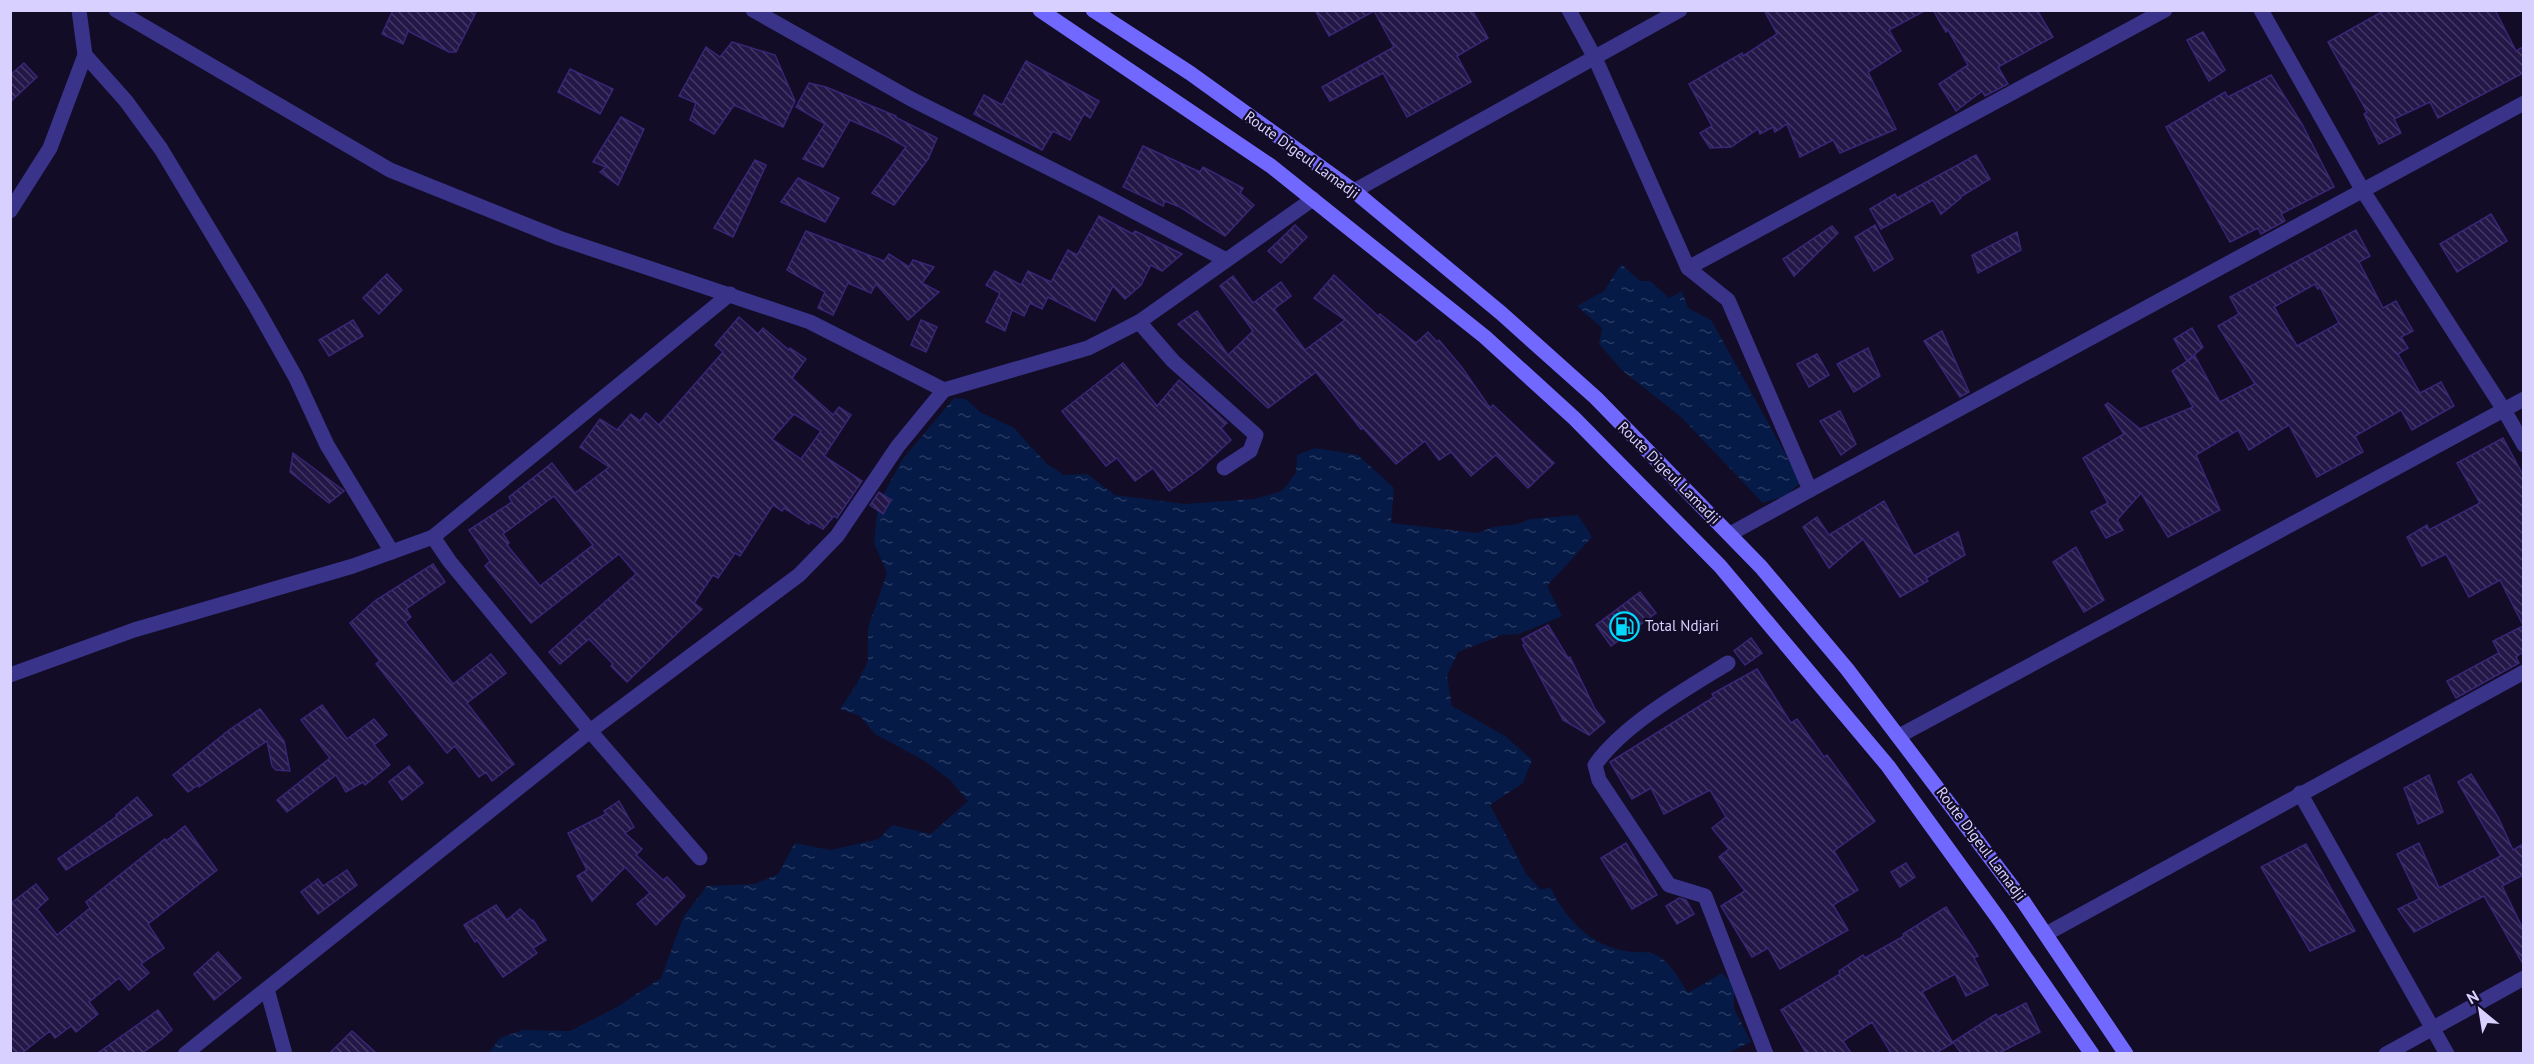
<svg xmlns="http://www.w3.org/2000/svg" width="2534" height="1064" font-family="'PT Sans',sans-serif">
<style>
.water{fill:url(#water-ripples)}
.building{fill:url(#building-back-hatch);stroke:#392677;stroke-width:1.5;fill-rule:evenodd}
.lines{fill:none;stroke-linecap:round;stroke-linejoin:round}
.street{stroke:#393389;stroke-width:15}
.secondary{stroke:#7168ff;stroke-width:15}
.labels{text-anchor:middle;stroke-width:4.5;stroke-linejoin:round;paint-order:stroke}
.street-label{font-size:15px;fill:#d8d1ff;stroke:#120c26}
.poi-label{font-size:15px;fill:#d8d1ff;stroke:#120c26;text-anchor:start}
</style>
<defs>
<pattern id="water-ripples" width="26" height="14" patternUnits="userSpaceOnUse" patternTransform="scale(1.5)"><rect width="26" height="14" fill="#051a46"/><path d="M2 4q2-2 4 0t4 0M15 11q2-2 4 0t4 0" fill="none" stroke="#293a62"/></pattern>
<pattern id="building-back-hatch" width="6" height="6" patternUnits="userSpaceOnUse" patternTransform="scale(1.5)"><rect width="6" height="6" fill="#231748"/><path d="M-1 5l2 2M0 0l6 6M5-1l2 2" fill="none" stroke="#423863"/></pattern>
</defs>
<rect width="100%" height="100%" fill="#120c26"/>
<g class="water">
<path d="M1621,264L1640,281H1650L1669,298L1682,291L1688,308L1711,320L1801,482L1787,495L1763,503L1681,417L1623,371L1599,344L1602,328L1577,306L1604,291Z"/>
<path d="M954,398L966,399L980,412L1014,428L1047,464L1064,475L1087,474L1115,495L1184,504L1254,499L1282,491L1296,473L1297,455L1315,448L1358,455L1394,488L1391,523L1477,533L1494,527L1518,524L1530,519L1578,515L1592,537L1547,586L1562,616L1519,634L1502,635L1458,652L1447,676L1452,706L1505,736L1532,760L1523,783L1490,805L1527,875L1541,890L1550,887C1566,919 1589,945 1626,951C1635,953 1646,951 1654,954C1670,961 1679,979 1688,993L1722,973L1734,985V1008L1751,1042L1726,1054H488L500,1038L523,1030L570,1031L617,1007L661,978L684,916L707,886L755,884L778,874L795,843L830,850L879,839L892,825L931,834L968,801L950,780L923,760L875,734L860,716L840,709L856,685L868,661V628L887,573L874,543L878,505L902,460Z"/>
</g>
<g class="building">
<path d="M393,10H477L456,52H449L408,31L403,44L382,34Z"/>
<path d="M1315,10H1472L1488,38L1457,56L1471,82L1407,117L1383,73L1330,101L1322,87L1394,47L1374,11L1329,36Z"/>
<path d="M1764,10H1926L1889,30L1901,51L1868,72L1896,129L1840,153L1833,140L1800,157L1787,124L1775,132L1773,127L1760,134L1758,129L1731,147L1710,148L1700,133L1712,126L1689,84L1742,53L1743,56L1777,34Z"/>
<path d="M1933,10H2037L2053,37L1998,67L2008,84L1985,96L1982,91L1956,111L1939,84L1968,65L1948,30L1946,32Z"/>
<path d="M2385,10H2495L2516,51L2523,47V73L2438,118L2430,102L2394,119L2401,133L2379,144L2364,114L2367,112L2328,42Z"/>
<path d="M2203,32L2225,70L2209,81L2187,40Z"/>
<path d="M732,42L775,55L795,101L783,127L734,105L714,134L690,120L696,103L679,96L706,47L720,57Z"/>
<path d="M1026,61L1099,101L1090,118L1084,114L1070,140L1053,131L1042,150L974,114L984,95L1002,105Z"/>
<path d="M24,63L37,77L10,102V75Z"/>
<path d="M570,69L613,89L600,114L558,92Z"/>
<path d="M2271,75L2302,124L2334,187L2281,214L2285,221L2261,234L2258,228L2230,242L2166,127L2225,92L2228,97Z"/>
<path d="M809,83L826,87L896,116L895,117L937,138L928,159L894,205L872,193L906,147L884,135L850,120L823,167L803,159L825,124L796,107Z"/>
<path d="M621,117L644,129L618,185L600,172L606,167L593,162Z"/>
<path d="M1143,146L1200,172L1203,167L1243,188L1240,193L1254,205L1225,236L1180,207L1165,201L1163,206L1123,187Z"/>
<path d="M1976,155L1990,179L1960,197L1961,198L1941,214L1933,200L1881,229L1870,209L1895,194L1897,198Z"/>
<path d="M755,160L766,165L733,237L714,228Z"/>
<path d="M798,178L839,198L825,222L781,202Z"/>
<path d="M2491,214L2507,241L2457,272L2440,244Z"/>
<path d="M1099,216L1133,234L1135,231L1182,254L1162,271L1151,265L1141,285L1125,299L1113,286L1095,321L1048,297L1042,309L1030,303L1024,316L1012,310L1005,331L986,322L1000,293L986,285L995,271L1021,285L1028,271L1051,282L1068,250L1077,255Z"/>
<path d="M1295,225L1307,237L1281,263L1268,251Z"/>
<path d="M1875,225L1893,259L1874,271L1855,237Z"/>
<path d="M1832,226L1838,233L1794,276L1783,259Z"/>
<path d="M2356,230L2370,256L2359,262L2383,308L2396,301L2413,331L2401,337L2408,348L2398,354L2420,393L2441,382L2454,406L2412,430L2401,410L2355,436L2363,452L2317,477L2289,425L2249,450L2238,430L2196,455L2220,510L2168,537L2141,493L2117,520L2123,530L2106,538L2091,512L2108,503L2083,458L2124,434L2105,405L2108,403L2140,429L2193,407L2172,371L2195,356L2220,402L2255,384L2218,326L2239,314L2230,297ZM2315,284L2318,289L2320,287L2339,323L2297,346L2274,307Z"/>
<path d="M806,231L884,261L889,254L909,267L913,260L934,267L922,283L939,292L908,320L876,284L871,293L848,283L833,315L818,308L825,292L787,270Z"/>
<path d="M2017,232L2021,250L1978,273L1972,255Z"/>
<path d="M387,274L402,290L379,314L363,298Z"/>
<path d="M1334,275L1378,316L1380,314L1416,343L1428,332L1437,342L1439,340L1463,369L1490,408L1493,405L1554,463L1528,488L1496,455L1471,476L1451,452L1439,460L1425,441L1396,464L1363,428L1361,429L1316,372L1268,408L1178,324L1197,311L1228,355L1253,331L1220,286L1233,276L1253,303L1281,282L1291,296L1274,309L1305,350L1345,320L1314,298Z"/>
<path d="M739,317L758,334L763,328L789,350L790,348L806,359L792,378L833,415L839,407L851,415L824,456L862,481L837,518L834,516L823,529L811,522L809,524L784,508L782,511L773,505L740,556L735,553L718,578L713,575L694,603L702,609L627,682L611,666L613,664L589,639L560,664L549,652L636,574L619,554L531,623L485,566L490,561L469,530L512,502L509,497L552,463L575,493L609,467L580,447L600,419L617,430L631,414L640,421L646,413L659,425L723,352L715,345ZM794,414L821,431L801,459L772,439ZM554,496L593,545L540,586L507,545L509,543L503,534Z"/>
<path d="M353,320L363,336L329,356L319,340Z"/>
<path d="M921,320L937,327L926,352L911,345Z"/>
<path d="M2192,328L2203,347L2187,361L2174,339Z"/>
<path d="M1942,331L1969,392L1960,397L1924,341Z"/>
<path d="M1868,348L1880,376L1854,392L1837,364Z"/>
<path d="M1817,354L1829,375L1809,387L1797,364Z"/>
<path d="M1123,363L1157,406L1179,380L1227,423L1221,428L1231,440L1201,468L1169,491L1153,468L1135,481L1117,458L1106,466L1062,411Z"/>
<path d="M1840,411L1856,444L1841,455L1820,421Z"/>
<path d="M2503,438L2523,475V625L2500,580L2469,597L2446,554L2422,566L2407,537L2427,525L2429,530L2480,503L2457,463Z"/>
<path d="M293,453L343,490L344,491L329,503L290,472Z"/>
<path d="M879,492L891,500L883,514L870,505Z"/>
<path d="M1884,501L1914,556L1958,532L1965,555L1926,578L1928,581L1900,597L1863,539L1829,568L1803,527L1817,517L1829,535Z"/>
<path d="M2076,547L2104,600L2084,612L2053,562Z"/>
<path d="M433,564L445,582L406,609L411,617L405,622L453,684L491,654L506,673L467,703L514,764L492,781L486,772L479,777L455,746L447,753L376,664L380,661L350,623L376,600Z"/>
<path d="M1640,592L1656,613L1611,646L1596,625Z"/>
<path d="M1548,625L1568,658L1570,657L1595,709L1605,722L1589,735L1563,720L1523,645L1525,644L1522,639Z"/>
<path d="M2523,626V652L2516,657L2519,663L2456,698L2447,681L2499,653L2493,641Z"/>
<path d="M1751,638L1762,653L1745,665L1734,651Z"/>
<path d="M1757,669L1791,723L1797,719L1824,757L1827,755L1875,821L1834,851L1858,890L1833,905L1848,930L1780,969L1768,948L1752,957L1721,906L1745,891L1719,857L1729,849L1712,828L1726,817L1710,790L1664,814L1651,788L1632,799L1610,762L1714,697L1712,694Z"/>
<path d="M322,705L347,739L374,719L387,735L374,745L390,765L365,785L363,782L346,792L336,775L287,812L277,800L330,758L301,720Z"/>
<path d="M260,709L284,741L290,771L276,770L272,766L267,741L199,787L198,785L188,792L173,775L229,730Z"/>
<path d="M409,766L423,783L402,800L389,782Z"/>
<path d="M2471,774L2498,817L2513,850L2523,844V875L2502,886L2523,929V964L2484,896L2414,932L2398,909L2419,899L2397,854L2419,843L2439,888L2501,856L2458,782Z"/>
<path d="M2429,775L2443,812L2418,824L2404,788Z"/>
<path d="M137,797L152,815L66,870L58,859L117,816L116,815Z"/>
<path d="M619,801L634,827L625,833L642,849L636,855L663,880L667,877L685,896L656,925L637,904L650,893L625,867L592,901L577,876L587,870L568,833L606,814L604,811Z"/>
<path d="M185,826L217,870L148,924L164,948L141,964L149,973L129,990L119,978L89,1002L98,1014L76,1032L71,1026L55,1038L50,1031L22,1053H10V904L36,884L48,899L37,909L57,935L90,908L86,902L165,839L166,841Z"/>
<path d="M1626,843L1657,895L1632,909L1601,858Z"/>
<path d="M2306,844L2355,931L2310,951L2261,867Z"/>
<path d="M1906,863L1915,877L1900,887L1891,872Z"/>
<path d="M347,870L357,885L318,914L301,892L318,879L323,886Z"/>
<path d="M1679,898L1686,900L1694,914L1677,924L1666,906Z"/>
<path d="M496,905L507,920L520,909L532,921L533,920L546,940L533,948L537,953L503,977L477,940L475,942L464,925Z"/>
<path d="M1946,907L1978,956L1974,958L1988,985L1966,996L1955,974L1922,992L1953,1043L1936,1053H1891L1872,1022L1843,1041L1851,1053H1806L1781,1010L1840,974L1839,971L1863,955L1865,958L1904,936L1903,934Z"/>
<path d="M218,952L241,978L214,1000L194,974Z"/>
<path d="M2026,1003L2040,1032L1999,1053H1961L1953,1042L1996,1014L1998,1017Z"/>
<path d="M158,1010L172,1030L162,1039L142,1053H98Z"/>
<path d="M352,1031L376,1053H330Z"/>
</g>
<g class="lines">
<g class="street">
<path d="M116,10L390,170L559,238L810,322L944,390"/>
<path d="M753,10L911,99L1097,192L1226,260"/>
<path d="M1569,10L1595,58L1688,268L1728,300L1810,490L1730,534"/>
<path d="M2261,10L2363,191L2504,410L2524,445"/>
<path d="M85,55L126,101L161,149L256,307L296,378L327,445L392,552"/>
<path d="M1354,191L1680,10"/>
<path d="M10,211L50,148L85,55L79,10"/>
<path d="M1688,268L2165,10"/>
<path d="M1139,322L1173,361L1256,435L1250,451L1224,468"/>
<path d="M1810,490L2524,103"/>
<path d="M433,537L450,562L590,731L700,858"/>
<path d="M1728,663C1686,689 1624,724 1595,765L1599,780L1669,885L1705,896L1766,1054"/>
<path d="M10,675L134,630L353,566L433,537L730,294"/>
<path d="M1899,736L2524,399"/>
<path d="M2300,793L2447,1054"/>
<path d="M2046,934L2524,672"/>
<path d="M267,989L285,1054"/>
<path d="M185,1054L590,731L799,575L837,536L898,446L944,390L1088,348L1139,322L1313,199"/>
<path d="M2386,1054L2524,978"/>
</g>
<g class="secondary">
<path d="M1040,10L1271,166L1485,337L1574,418L1720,566L1888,766L1998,918L2092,1054"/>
<path d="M1093,10L1190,73L1354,191L1501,313L1596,398L1761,567L1847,669L2023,901L2126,1054"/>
</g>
</g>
<defs>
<symbol id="fuel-ring" viewBox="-11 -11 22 22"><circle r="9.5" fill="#120c26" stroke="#00d9fc" stroke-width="1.5"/><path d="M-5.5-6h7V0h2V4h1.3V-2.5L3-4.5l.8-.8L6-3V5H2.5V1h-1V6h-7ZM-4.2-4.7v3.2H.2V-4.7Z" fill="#00d9fc"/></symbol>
</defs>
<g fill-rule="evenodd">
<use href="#fuel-ring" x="1608" y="610" width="33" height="33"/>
</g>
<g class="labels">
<g class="street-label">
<text transform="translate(1302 155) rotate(36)" y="5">Route Digeul Lamadji</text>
<text transform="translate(1669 473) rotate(45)" y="5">Route Digeul Lamadji</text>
<text transform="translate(1981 844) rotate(53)" y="5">Route Digeul Lamadji</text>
</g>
<g class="poi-label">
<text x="1645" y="631">Total Ndjari</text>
</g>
</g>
<rect width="2534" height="1064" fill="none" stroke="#d8d1ff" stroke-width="24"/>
<g transform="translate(2480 1010) rotate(330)" stroke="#120c26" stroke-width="4.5" paint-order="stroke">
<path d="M0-4.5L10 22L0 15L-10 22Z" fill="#d8d1ff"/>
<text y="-9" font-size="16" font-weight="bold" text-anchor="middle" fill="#d8d1ff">N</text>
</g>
</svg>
